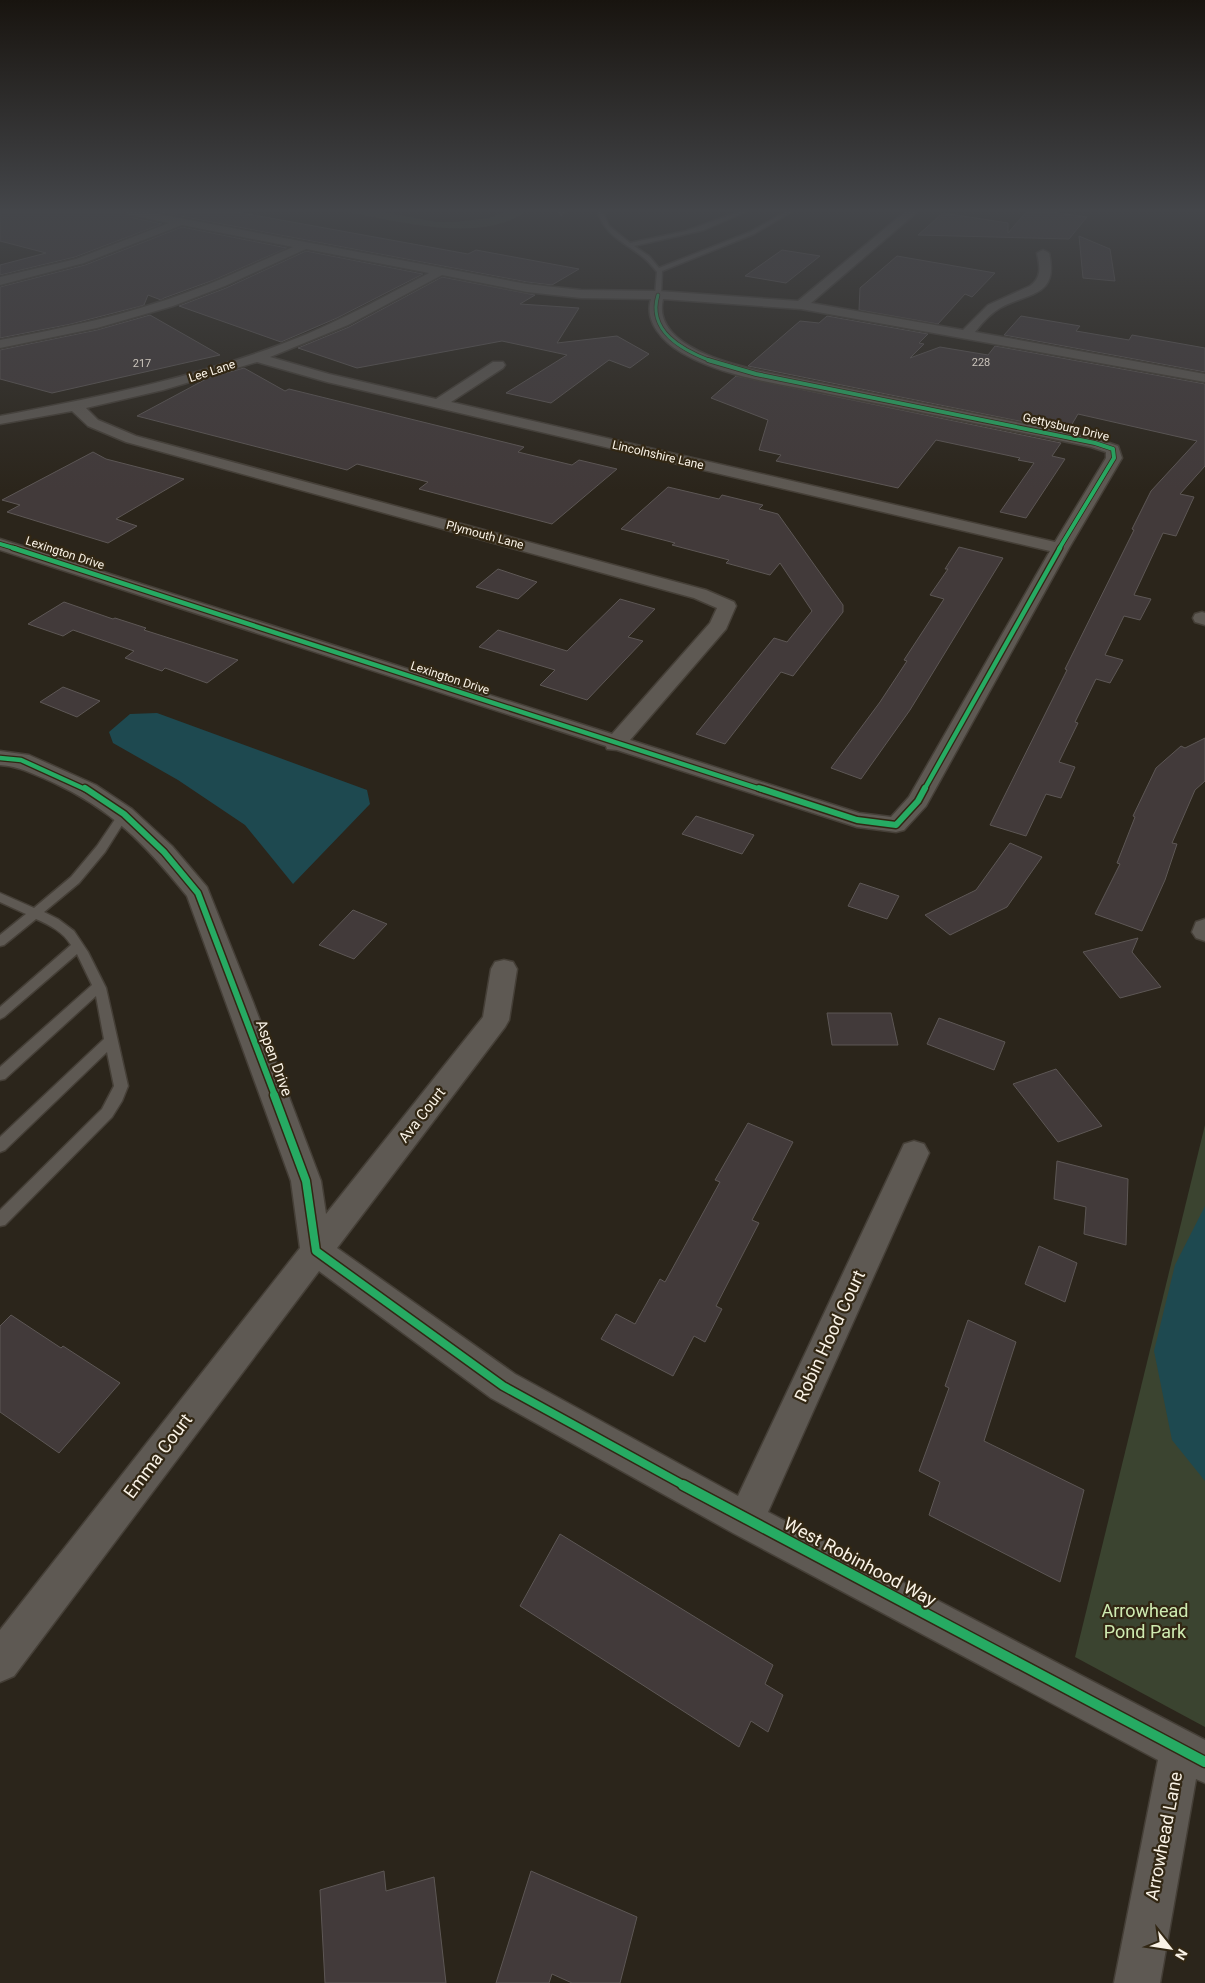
<svg xmlns="http://www.w3.org/2000/svg" width="1205" height="1983" font-family="Roboto,sans-serif">
<style>
.green{fill:#3b4430}
.water{fill:#1e4950}
.building{fill:#423a3a;stroke:#5d5755}
.lines{fill:none;stroke-linecap:round;stroke-linejoin:round}
.lane-casing{stroke:#453f37;stroke-width:3}
.street-casing{stroke:#453f37;stroke-width:3}
.lane{fill:#5e5953;fill-rule:evenodd}
.street{fill:#5e5953;fill-rule:evenodd}
.cycleway-far5-casing{stroke:#322714;stroke-width:4.5}
.cycleway-far4-casing{stroke:#322714;stroke-width:5.5}
.cycleway-far3-casing{stroke:#322714;stroke-width:7}
.cycleway-far2-casing{stroke:#322714;stroke-width:9}
.cycleway-far1-casing{stroke:#322714;stroke-width:11}
.cycleway-casing{stroke:#322714;stroke-width:13}
.cycleway-far5{stroke:#26ab63;stroke-width:3}
.cycleway-far4{stroke:#26ab63;stroke-width:4}
.cycleway-far3{stroke:#26ab63;stroke-width:4.5}
.cycleway-far2{stroke:#26ab63;stroke-width:6}
.cycleway-far1{stroke:#26ab63;stroke-width:8}
.cycleway{stroke:#26ab63;stroke-width:10}
.labels{text-anchor:middle;stroke-width:4.5;stroke-linejoin:round;paint-order:stroke}
.far-number-label{font-size:11px;fill:#cbc4bb}
.far-street-label{font-size:12px;fill:#f9f2e6;stroke:#322714}
.street-label{font-size:15px;fill:#f9f2e6;stroke:#322714}
.near-street-label{font-size:18px;fill:#f9f2e6;stroke:#322714}
.near-park-label{font-size:18px;fill:#cfebb1;stroke:#322714}
</style>
<rect width="100%" height="100%" fill="#2b251b"/>
<g class="green">
<path d="M347,212H383L437,222H455L489,218L504,212H525C481,244 397,221 347,212Z"/>
<path d="M1205,1125V1727L1075,1657Z"/>
</g>
<g class="water">
<path d="M157,713L367,790L370,804L293,884L245,825L178,780L113,743L109,732L130,714Z"/>
<path d="M1205,1206V1481L1172,1440L1154,1351L1175,1265Z"/>
</g>
<g class="building">
<path d="M0,212H123L130,217L162,224L75,257L0,275V265L46,253L0,241Z"/>
<path d="M159,212H237L468,254L476,250L579,269L552,285L527,282Z"/>
<path d="M1026,212H1051L1087,217L1069,239L918,235L943,213L1008,223V233Z"/>
<path d="M182,227L287,248L214,280L164,298L161,300L148,295L144,305L141,306L71,324L0,338V287L85,265Z"/>
<path d="M1079,236L1110,249L1115,281L1083,278Z"/>
<path d="M782,250L820,256L786,283L745,276Z"/>
<path d="M306,251L423,274L337,318L281,342L179,306L226,288Z"/>
<path d="M897,256L995,273L972,297L965,294L938,324L859,310L860,288Z"/>
<path d="M442,277L535,295L520,304L579,308L557,343L617,336L649,354L630,368L609,360L551,403L506,393L567,355L502,341L357,368L298,348L349,327Z"/>
<path d="M150,315L220,355L52,393L0,379V350L97,330Z"/>
<path d="M827,316L928,334L919,343L924,344L910,358L940,347L988,355L995,346L1205,384V466L1180,494L1194,497L1176,536L1163,533L1134,595L1151,599L1140,620L1124,616L1105,655L1123,660L1110,683L1096,679L1075,722L1078,723L1059,762L1075,767L1061,798L1046,794L1026,836L990,825L1067,670L1065,669L1134,530L1132,529L1151,491L1197,441L1078,414L1068,431L748,366L800,321L819,323Z"/>
<path d="M1021,316L1080,326L1076,331L1129,340L1132,335L1205,348V372L1004,335Z"/>
<path d="M244,368L285,391L289,389L524,447L518,452L572,465L579,460L617,469L552,524L419,489L428,482L357,464L347,470L137,416L208,378Z"/>
<path d="M736,376L1061,443L1052,456L1065,459L1026,518L1000,512L1034,463L1018,460L1020,458L936,440L898,488L776,461L781,455L759,450L768,420L711,398Z"/>
<path d="M93,452L106,459L184,479L116,519L137,526L108,543L7,512L20,505L2,500Z"/>
<path d="M668,487L719,499L722,495L763,505L759,509L778,514L843,605V612L793,676L781,672L725,744L696,734L774,638L787,642L812,611L780,563L770,575L726,563L729,560L672,545L675,543L621,529Z"/>
<path d="M959,547L1003,558L910,710L861,779L831,768L880,702L907,661L904,660L944,599L930,595L948,569H945Z"/>
<path d="M498,569L537,582L518,599L476,587Z"/>
<path d="M620,599L655,609L628,637L643,641L587,700L540,685L555,670L479,647L498,630L567,651Z"/>
<path d="M64,602L113,619L115,618L146,628L144,630L238,660L207,683L165,668L162,671L125,658L134,651L73,630L63,636L28,624Z"/>
<path d="M63,687L100,701L77,717L40,702Z"/>
<path d="M1205,738V781L1195,790L1172,843L1177,844L1165,880L1142,931L1095,914L1120,864L1117,863L1135,817L1133,816L1156,768L1181,746L1185,748Z"/>
<path d="M696,816L754,835L742,854L682,834Z"/>
<path d="M1010,843L1042,857L1007,907L950,935L925,915L976,890Z"/>
<path d="M860,883L899,896L887,919L848,906Z"/>
<path d="M353,910L387,924L354,959L319,945Z"/>
<path d="M1138,938L1132,952L1161,987L1120,998L1083,952Z"/>
<path d="M827,1013H891L898,1045H832Z"/>
<path d="M939,1018L1005,1042L994,1070L927,1044Z"/>
<path d="M1056,1069L1102,1126L1058,1142L1013,1084Z"/>
<path d="M748,1123L793,1142L752,1220L759,1223L716,1306L722,1309L705,1342L694,1336L673,1376L601,1339L616,1314L635,1324L660,1279L665,1282L720,1182L715,1180Z"/>
<path d="M1057,1161L1128,1179L1126,1245L1084,1234L1086,1207L1054,1199Z"/>
<path d="M1039,1246L1077,1263L1065,1302L1025,1284Z"/>
<path d="M11,1315L61,1348L63,1346L120,1383L59,1453L0,1412V1326Z"/>
<path d="M968,1320L1016,1342L984,1441L1084,1490L1060,1582L929,1515L940,1482L919,1471L949,1388L945,1386Z"/>
<path d="M560,1534L773,1665L765,1684L783,1695L768,1732L751,1721L739,1747L520,1606Z"/>
<path d="M384,1871L386,1891L434,1877L446,1983H325L320,1890Z"/>
<path d="M531,1871L637,1917L620,1983H572L552,1974L549,1983H496Z"/>
</g>
<g class="lines">
<defs>
<g id="lane">
<path d="M559,212H565L561,215Z"/>
<path d="M598,212H603L609,226L630,243L686,231L738,212H745L704,230L634,246L649,256L659,268L750,232L785,212H791L754,234L662,271L661,295L658,297L655,295L657,272C653,267 649,262 644,258C626,243 605,236 598,212Z"/>
<path d="M124,811L129,814L105,852L79,883L44,912L58,919L74,931L88,952L106,988L128,1086L122,1101L112,1117L5,1225L0,1226V1210L102,1109L114,1086L107,1052L5,1150L0,1152V1137L104,1039L96,996L5,1079L0,1080V1067L92,985L77,954L4,1017L0,1019V1007L71,945C63,932 50,925 36,919L4,945L0,946V935L26,914L0,902V893L34,908L71,877L97,846L120,812Z"/>
</g>
<g id="street">
<path d="M125,212H148L527,284L581,290L658,291L798,301L905,212H917L811,303L963,330L988,305L1030,286C1042,277 1040,267 1037,253L1043,250L1049,253C1059,297 1029,292 1000,308C990,314 982,323 975,332L1205,374V382L801,309L663,299C651,347 736,366 770,373L1095,438L1118,446L1122,458L1069,548L926,806L904,830L896,832L857,827L617,750L607,749L606,746L0,550V539L612,734L710,623L717,608L694,598L126,442L88,426L72,411L0,424V416C104,396 209,375 307,334C349,316 389,294 429,273L306,249L225,286L173,306L97,328L0,348V340C64,328 127,315 188,292C224,279 258,262 293,247L182,225L84,263L0,285V277L76,259L169,223L130,215ZM442,275L527,292L581,298L651,299C644,322 663,342 682,353C727,379 785,384 835,395C921,412 1006,429 1091,447L1106,452V458L1055,542L451,402L503,368L505,365L503,362H493L436,399L329,374L270,357L348,325ZM257,362L327,382L1050,551L909,797L891,817L859,813L630,740L726,629L736,606L734,602L706,590L136,436L98,420L86,408L163,390Z"/>
<path d="M1202,612L1205,613V625L1195,622L1193,618L1195,614Z"/>
<path d="M0,751L29,755L96,785L132,809L172,846L207,887L253,1002L321,1181L326,1214L483,1017L491,969L495,962L504,960L513,962L517,969L509,1020L505,1027L337,1248L515,1374L738,1496L904,1144L914,1141L924,1144L929,1153L768,1512L1205,1740V1783L1196,1779L1160,1983H1114L1158,1760L733,1533L491,1398L319,1271L14,1676L0,1682V1630L300,1248L291,1181L187,896C144,843 113,810 50,781C33,774 19,766 0,765Z"/>
<path d="M1205,919V941L1196,938L1192,932L1196,922Z"/>
</g>
</defs>
<use href="#lane" class="lane-casing"/>
<use href="#street" class="street-casing"/>
<use href="#lane" class="lane"/>
<use href="#street" class="street"/>
<defs>
<path id="cycleway-far5" d="M658,295C647,331 682,350 711,361"/>
<g id="cycleway-far4">
<path d="M708,360L756,374L1095,443L1113,449L1114,458L1059,549"/>
<path d="M0,544L17,549"/>
</g>
<g id="cycleway-far3">
<path d="M13,548L763,790"/>
<path d="M0,758L21,760L87,790"/>
<path d="M924,790L1060,548"/>
</g>
<g id="cycleway-far2">
<path d="M85,788L124,814L164,852L198,893L275,1096"/>
<path d="M759,788L857,820L896,825L918,801L925,788"/>
</g>
<path id="cycleway-far1" d="M274,1095L306,1181L316,1251L503,1386L685,1486"/>
<path id="cycleway" d="M683,1485L1205,1762"/>
</defs>
<use href="#cycleway-far5" class="cycleway-far5-casing"/>
<use href="#cycleway-far4" class="cycleway-far4-casing"/>
<use href="#cycleway-far3" class="cycleway-far3-casing"/>
<use href="#cycleway-far2" class="cycleway-far2-casing"/>
<use href="#cycleway-far1" class="cycleway-far1-casing"/>
<use href="#cycleway" class="cycleway-casing"/>
<use href="#cycleway-far5" class="cycleway-far5"/>
<use href="#cycleway-far4" class="cycleway-far4"/>
<use href="#cycleway-far3" class="cycleway-far3"/>
<use href="#cycleway-far2" class="cycleway-far2"/>
<use href="#cycleway-far1" class="cycleway-far1"/>
<use href="#cycleway" class="cycleway"/>
</g>
<linearGradient id="sky" x2="0" y2="1"><stop stop-color="#18140f"/><stop offset="0.43" stop-color="#44464a"/><stop offset="1" stop-color="#44464a" stop-opacity="0"/></linearGradient>
<rect width="1205" height="490" fill="url(#sky)"/>
<g class="labels">
<g class="far-number-label">
<text x="981" y="366">228</text>
<text x="142" y="367">217</text>
</g>
<g class="far-street-label">
<text transform="translate(212 371) rotate(-18)" y="4">Lee Lane</text>
<text transform="translate(1066 427) rotate(13)" y="4">Gettysburg Drive</text>
<text transform="translate(658 455) rotate(13)" y="4">Lincolnshire Lane</text>
<text transform="translate(485 535) rotate(15)" y="4">Plymouth Lane</text>
<text transform="translate(65 553) rotate(18)" y="4">Lexington Drive</text>
<text transform="translate(450 678) rotate(18)" y="4">Lexington Drive</text>
</g>
<g class="street-label">
<text transform="translate(274 1058) rotate(70)" y="5">Aspen Drive</text>
<text transform="translate(422 1115) rotate(-52)" y="5">Ava Court</text>
</g>
<g class="near-street-label">
<text transform="translate(830 1336) rotate(-65)" y="6">Robin Hood Court</text>
<text transform="translate(158 1456) rotate(-53)" y="6">Emma Court</text>
<text transform="translate(860 1562) rotate(28)" y="6">West Robinhood Way</text>
<text transform="translate(1164 1836) rotate(-79)" y="6">Arrowhead Lane</text>
</g>
<g class="near-park-label">
<text x="1145" y="1617">Arrowhead<tspan x="1145" dy="21">Pond Park</tspan></text>
</g>
</g>
<g transform="translate(1170 1948) rotate(120)" stroke="#322714" stroke-width="4" paint-order="stroke">
<path d="M0-4L9 19L0 12L-9 19Z" fill="#f9f2e6"/>
<text y="-8" font-size="14" font-weight="bold" text-anchor="middle" fill="#f9f2e6">N</text>
</g>
</svg>
